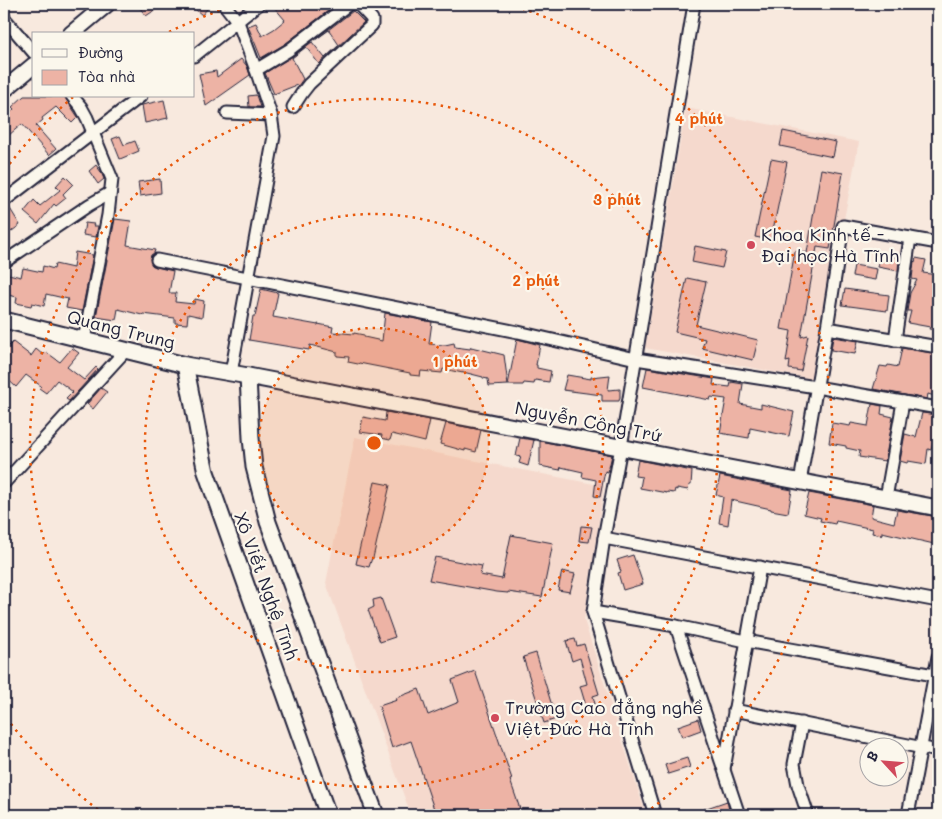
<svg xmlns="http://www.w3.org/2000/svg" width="942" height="819" font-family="Mali,sans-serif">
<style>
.built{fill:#f5d9cd}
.building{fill:#edb3a5;stroke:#22223b}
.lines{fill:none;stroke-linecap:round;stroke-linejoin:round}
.street-casing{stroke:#22223b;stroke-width:15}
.secondary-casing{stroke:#22223b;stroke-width:19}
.street{stroke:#fbf7ec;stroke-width:11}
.secondary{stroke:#fbf7ec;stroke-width:15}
.ring{fill:none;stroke:#e8590c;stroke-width:2.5;stroke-dasharray:2.5 5}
.poi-dot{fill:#d1495b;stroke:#fbf7ec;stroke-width:2}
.labels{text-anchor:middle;stroke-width:4.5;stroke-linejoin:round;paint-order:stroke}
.poi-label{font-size:18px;fill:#22223b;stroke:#fbf7ec;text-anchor:start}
.street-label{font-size:18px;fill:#22223b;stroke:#fbf7ec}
.centre{fill:#e8590c;stroke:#fbf7ec;stroke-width:2.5}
.ring-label{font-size:15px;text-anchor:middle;font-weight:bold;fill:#e8590c;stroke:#fbf7ec;stroke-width:4.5;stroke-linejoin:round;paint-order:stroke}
</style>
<rect width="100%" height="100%" fill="#f8e9de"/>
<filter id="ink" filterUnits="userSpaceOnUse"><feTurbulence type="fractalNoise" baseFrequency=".02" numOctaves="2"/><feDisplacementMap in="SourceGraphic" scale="10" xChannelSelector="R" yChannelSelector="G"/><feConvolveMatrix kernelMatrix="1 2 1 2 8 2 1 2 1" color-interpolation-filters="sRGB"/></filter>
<g filter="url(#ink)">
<g class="built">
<path d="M686,108L859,142L813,379L645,348Z"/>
<path d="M355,437L604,486L584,620L646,815H411L326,583Z"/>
</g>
<g class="building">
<path d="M137,4H164L146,16Z"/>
<path d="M189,4H211L202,15Z"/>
<path d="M278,4H317L321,7L324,4H337L285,44L261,58L248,26L256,23L262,36L274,29L285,20L274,7Z"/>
<path d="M353,11L364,22L319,64L306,47L292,58L303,79L298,86L297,85L274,94L265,73L293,56L312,42L325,58L339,45L329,30L315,40Z"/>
<path d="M241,59L247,66L250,75L206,106L199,74L216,71L217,77Z"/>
<path d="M256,95L260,107H249L248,96Z"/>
<path d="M24,96H64L78,117L72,123L56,107L42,118L43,120L36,126L56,149L49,155L22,124L9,135L4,129V119L14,109L12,107Z"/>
<path d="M164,100L168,118L145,123L142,105Z"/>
<path d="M783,131L836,142L833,157L780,146Z"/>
<path d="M120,136L124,145L135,141L139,151L120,159L112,139Z"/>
<path d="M771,159L787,162L771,240L755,237Z"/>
<path d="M96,165L101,172L104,179L98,184L89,171Z"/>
<path d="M821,169L843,173L830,249L817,247L801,337L808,335L801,371L789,369L790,361L786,362L791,331L781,329L795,251L807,253Z"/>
<path d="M65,176L73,184L63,194L66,198L56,206L54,204L38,224L24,212L34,200L40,206L60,190L56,186Z"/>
<path d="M160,179L161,193L140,196L138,182Z"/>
<path d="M9,207L20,225L4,237V211Z"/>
<path d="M115,219L131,221L127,245L155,250L154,253L151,255L150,259L152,265L156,267L173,271L169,293H176L175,302L194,304L195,299L204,301L202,317L188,314L187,324L175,323V318L143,314L142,315L118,309L116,320L96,317Z"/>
<path d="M85,223L94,224L93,226H98L96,237L83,235Z"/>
<path d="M695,246L726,252L722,268L692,262Z"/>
<path d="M75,252L93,255L82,311L66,308L68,299L46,294L44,306L32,303L31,306L16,303L17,297L4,294V273L21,277L23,268L42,272L43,266L54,269L55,264L73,268Z"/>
<path d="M890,256L899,258L898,271L878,267L880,257L890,259Z"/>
<path d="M916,258L926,260L923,273L937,275L934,292L938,293V330L929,329L930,327L908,323L911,311H907L910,293L917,280L912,279L914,261L915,262Z"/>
<path d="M854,265L877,269L875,280L852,276Z"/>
<path d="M687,278L706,282L696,325L758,340L753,360L702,348L705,339L675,332Z"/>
<path d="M261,289L278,293L273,317L318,325V324L333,327L332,332L354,334V333L364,335V337L382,341L385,313L432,322L429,344L445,345L454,343L455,347L470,349L471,347L504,355L508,385L489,386L488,379L483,378V377L463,372V373L443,369L442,373L421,371L420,376L410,375V373L359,363L358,364L348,362L349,357L337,356V352L310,345L309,350L249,340L253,316H255Z"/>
<path d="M845,289L889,295L887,311L842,305Z"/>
<path d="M833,337L858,341L855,354L831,350Z"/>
<path d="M517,339L540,345L536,365H537V368L551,371L549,382L535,380L534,384L524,383L523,385H508Z"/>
<path d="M13,342L31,356L36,349L43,355L46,352L60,362L72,348L79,353L67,367L84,380L96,367L98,369L69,401L66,399L73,392L57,380L46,393L39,388L41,386L26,375L16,387L4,376V343L8,347Z"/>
<path d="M902,348L938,354V397L928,394L927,399L873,389L880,366L887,367L888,365L898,367Z"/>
<path d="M647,368L714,379L713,385L730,387L731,382L743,384L740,404L761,408V404L794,412L789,436L750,428L749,438L720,433L726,399L711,397L710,400L643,387Z"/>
<path d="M567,375L591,379V377L610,375L608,390L620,389V397L619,401H602V395L563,390Z"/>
<path d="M101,388L107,392L93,409L87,404Z"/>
<path d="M872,404L882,406L881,414L893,417L885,461L859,457L860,451L846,448V446L829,443L832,423L850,426L851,423L868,426Z"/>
<path d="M386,412L430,420L425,442L392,434L390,440L381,438L382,435L360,432L363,417L385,421Z"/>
<path d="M922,413L938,415V426L931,450L928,449L926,464L908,461L907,463L900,461L905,434L916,437Z"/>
<path d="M446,423L481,430L476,452L465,449V451L440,444Z"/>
<path d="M520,438L534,440L528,466L519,463L521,457L516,456Z"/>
<path d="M540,441L612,455L608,472L605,471L600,497L594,496L596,480L582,477L583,472L561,467L560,470L540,466Z"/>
<path d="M638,460L692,471L691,485H689L688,490L677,488V490L675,489L674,493L667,492V493L640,488L642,477L635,476Z"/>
<path d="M720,476L792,490L788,513L771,510V509L731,500L728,525L719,523L723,497L716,495Z"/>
<path d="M375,482L390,485L373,558H372L369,567L356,564Z"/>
<path d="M809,493L873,505L871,517L894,523L897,510L938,517V526L934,544L882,532V535L872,533L873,529L836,521L835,524L820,521L821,518L804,514Z"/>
<path d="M581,526L592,527L589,542L579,541Z"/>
<path d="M511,535L553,543L542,597L508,592V593L497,592L429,580L435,557L482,566L480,575L502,579Z"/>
<path d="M633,555L643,584L623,590L618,573L621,572L617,560Z"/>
<path d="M562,571L575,574L570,592L558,590Z"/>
<path d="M381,598L395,637L380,642L368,610L374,607L373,600Z"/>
<path d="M575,639L577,646L584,644L599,694L593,696L595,704L586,706L580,686L587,684L580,658L572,661L566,641Z"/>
<path d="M536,653L556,719L544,723L523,657Z"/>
<path d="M475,671L512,779L510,780L520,809L502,815H436L411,741L392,748L379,706L397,700L396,698L419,689L428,715L459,702L452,680Z"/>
<path d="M698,719L701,730L682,737L678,726Z"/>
<path d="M687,758L690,767L668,774L665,765Z"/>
<path d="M727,801L729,810L713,815H706L704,809Z"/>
</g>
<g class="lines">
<defs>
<g id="street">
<path d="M224,4L238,22L256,70L271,115L274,136L231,373"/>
<path d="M4,18L34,53"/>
<path d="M194,56L259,4"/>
<path d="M256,70L289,50L349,4"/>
<path d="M72,96L81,107L87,118L112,179L108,215L84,340"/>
<path d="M293,107L302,93L309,84L372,25V19L358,4"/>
<path d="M227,113L271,115"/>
<path d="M4,201L141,96"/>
<path d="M157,260L518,332L636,359L816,387L938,408"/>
<path d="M4,262L89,205L110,193"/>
<path d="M827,328L938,347"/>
<path d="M895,340L910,238"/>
<path d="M800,482L827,328L843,226L938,243"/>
<path d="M4,483L126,350"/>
<path d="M886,498L903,402"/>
<path d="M604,538L938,601"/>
<path d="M593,612L676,626L746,641L934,675"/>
<path d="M676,626L739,815"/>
<path d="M734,710L938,751"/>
<path d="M802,723L794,764L798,785L808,815"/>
<path d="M724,769L760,567"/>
<path d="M655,815L593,612L604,538L621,447L694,4"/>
<path d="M908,815L938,657"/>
</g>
<g id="secondary">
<path d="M71,34L107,4"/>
<path d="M4,90L34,65"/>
<path d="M4,320L185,365L248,376L938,508"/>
<path d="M185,365C193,401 198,436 206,472L328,815"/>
<path d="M248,376L251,438L254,467L268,522L376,815"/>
</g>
</defs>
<use href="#street" class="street-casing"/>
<use href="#secondary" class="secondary-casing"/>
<use href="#street" class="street"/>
<use href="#secondary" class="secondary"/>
</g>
</g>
<circle cx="374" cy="443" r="115" fill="#e8590c" fill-opacity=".12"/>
<g class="ring">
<circle cx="374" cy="443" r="115"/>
<circle cx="374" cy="443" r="229"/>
<circle cx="374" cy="443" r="344"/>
<path d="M104 814A459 459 0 0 1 5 716M5 170A459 459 0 0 1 73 97M169 32A459 459 0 0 1 240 4M508 4A459 459 0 0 1 644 814"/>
</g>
<g class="poi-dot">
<circle cx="751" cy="245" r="5"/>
<circle cx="495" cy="718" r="5"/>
</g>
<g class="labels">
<g class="poi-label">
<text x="761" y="241">Khoa Kinh tế -<tspan x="761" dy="21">Đại học Hà Tĩnh</tspan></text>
<text x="505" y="714">Trường Cao đẳng nghề<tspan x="505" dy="21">Việt-Đức Hà Tĩnh</tspan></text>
</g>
<g class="street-label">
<text transform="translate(121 330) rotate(14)" y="6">Quang Trung</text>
<text transform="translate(588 422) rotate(11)" y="6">Nguyễn Công Trứ</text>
<text transform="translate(266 586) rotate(70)" y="6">Xô Viết Nghệ Tĩnh</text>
</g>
</g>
<circle cx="374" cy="443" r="8" class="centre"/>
<g class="ring-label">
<text x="699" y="124">4 phút</text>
<text x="617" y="205">3 phút</text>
<text x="536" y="286">2 phút</text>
<text x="455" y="367">1 phút</text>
</g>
<rect width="942" height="819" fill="none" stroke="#fbf7ec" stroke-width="20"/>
<rect x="10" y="10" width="922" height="799" fill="none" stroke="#22223b" stroke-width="2" filter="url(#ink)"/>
<rect x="32" y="32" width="162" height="65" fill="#fbf7ec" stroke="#a4a2a5"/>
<rect x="42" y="49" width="25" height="8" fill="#fbf7ec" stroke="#a4a2a5"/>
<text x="78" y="58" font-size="15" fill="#22223b">Đường</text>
<rect x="42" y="70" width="25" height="15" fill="#edb3a5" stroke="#a4a2a5"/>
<text x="78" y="82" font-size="15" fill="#22223b">Tòa nhà</text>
<g transform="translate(884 762) rotate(296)"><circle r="24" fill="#fbf7ec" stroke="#a4a2a5"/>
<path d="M0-4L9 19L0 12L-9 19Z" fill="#d1495b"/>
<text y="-8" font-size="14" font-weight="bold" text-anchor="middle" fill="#22223b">B</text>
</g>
</svg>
